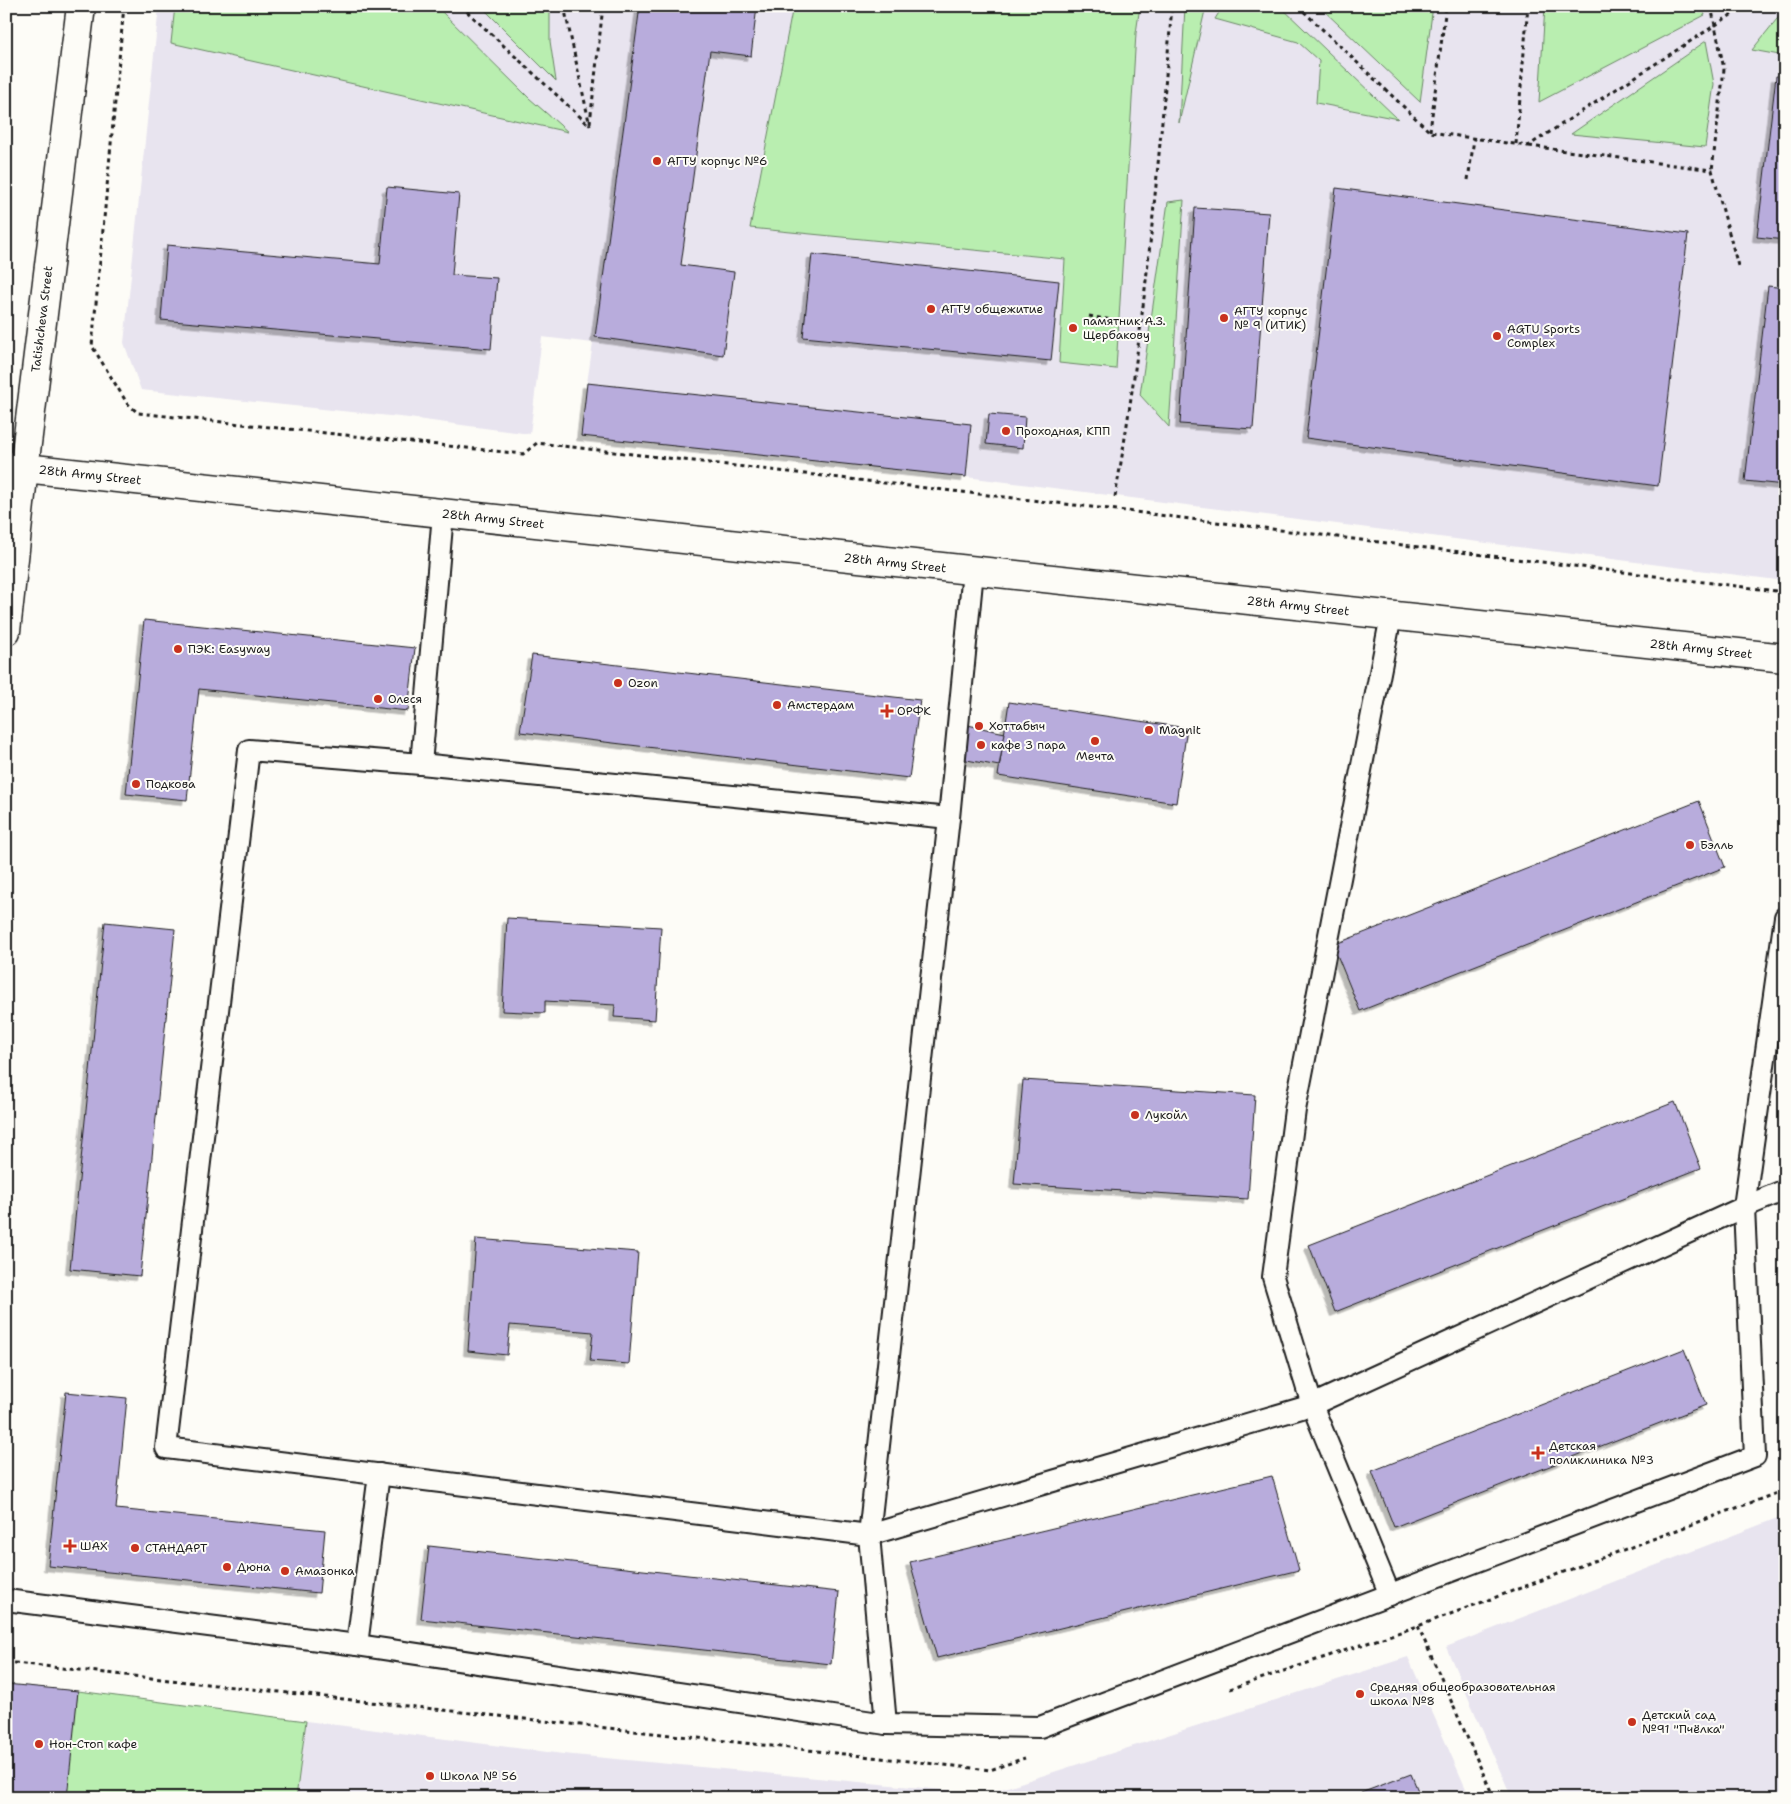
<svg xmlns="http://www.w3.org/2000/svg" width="1791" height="1804" font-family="'Shantell Sans',sans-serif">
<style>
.built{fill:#e8e4ef}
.green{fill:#b9eeb0;stroke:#6a8566}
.building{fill:#b8acdc;stroke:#1c1c1c;filter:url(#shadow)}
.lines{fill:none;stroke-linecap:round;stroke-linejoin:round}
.service-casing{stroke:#1c1c1c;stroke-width:24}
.secondary-casing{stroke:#1c1c1c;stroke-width:31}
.path{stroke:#1c1c1c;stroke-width:3;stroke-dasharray:4 4;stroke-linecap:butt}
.service{stroke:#fdfcf7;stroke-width:20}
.secondary{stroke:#fdfcf7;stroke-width:28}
.poi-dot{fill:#c8321e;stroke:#fdfcf7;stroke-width:2}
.labels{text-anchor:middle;stroke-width:4;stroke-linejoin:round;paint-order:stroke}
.poi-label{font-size:12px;fill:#1c1c1c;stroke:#fdfcf7;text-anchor:start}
.street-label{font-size:12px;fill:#1c1c1c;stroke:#fdfcf7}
</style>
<defs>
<filter id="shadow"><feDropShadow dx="-4.5" dy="4.5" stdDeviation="0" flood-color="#0004"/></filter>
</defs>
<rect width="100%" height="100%" fill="#fdfcf7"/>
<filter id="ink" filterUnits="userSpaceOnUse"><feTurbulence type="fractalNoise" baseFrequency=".02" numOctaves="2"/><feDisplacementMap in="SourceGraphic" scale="10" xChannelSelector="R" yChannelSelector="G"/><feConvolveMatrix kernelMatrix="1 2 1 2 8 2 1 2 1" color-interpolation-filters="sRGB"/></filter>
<g filter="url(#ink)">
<g class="built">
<path d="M159,6H1785V581L966,477L581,436L587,383L593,343L542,337L530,434L409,418L141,390L124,343Z"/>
<path d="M1785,1515V1798H1512L1446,1647Z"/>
<path d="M1408,1657L1470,1798H296L306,1721L563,1754L986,1794Z"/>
</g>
<g class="green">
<path d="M175,6H436L529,98L568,132L171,43Z"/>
<path d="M481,6H550V41L556,81Z"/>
<path d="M793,6H1140L1136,33L1116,369L1059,363L1065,259L750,228Z"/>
<path d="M1185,6H1206L1179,123Z"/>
<path d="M1223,6H1280L1398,119L1316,103L1319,61L1298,42L1215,19Z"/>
<path d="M1319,6H1433L1420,102Z"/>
<path d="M1545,6H1702L1705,15L1539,102Z"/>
<path d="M1785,9V56L1752,50Z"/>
<path d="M1706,41L1714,84L1705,147L1571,134Z"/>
<path d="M1184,200L1169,427L1140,395L1168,202Z"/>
<path d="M78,1691L306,1721L296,1798H64Z"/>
</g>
<g class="building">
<path d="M640,6H757L751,56L710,51L681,265L734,272L723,355L595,337Z"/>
<path d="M1776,76L1785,77V240L1757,237Z"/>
<path d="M387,187L459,194L452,275L497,278L491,349L161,320L167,245L380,264Z"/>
<path d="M1336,188L1688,234L1658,486L1306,438Z"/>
<path d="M1195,208L1269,213L1253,429L1180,424Z"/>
<path d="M812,254L1059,281L1051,361L803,337Z"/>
<path d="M1768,286L1785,288V485L1745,481Z"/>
<path d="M587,383L971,424L966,477L581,436Z"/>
<path d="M989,414L1025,417L1023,448L986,444Z"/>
<path d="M144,620L415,648L408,711L199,689L187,800L126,794Z"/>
<path d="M532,655L920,700L909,778L520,732Z"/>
<path d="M1009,702L1187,728L1176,803L998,776Z"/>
<path d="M963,724L1005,733L999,766L956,758Z"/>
<path d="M1699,801L1725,867L1360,1011L1333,945Z"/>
<path d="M507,918L661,927L655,1020L614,1017L615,1005L545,1001V1013L502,1011Z"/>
<path d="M105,922L175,929L140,1276L70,1269Z"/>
<path d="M1023,1080L1255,1095L1248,1199L1014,1184Z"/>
<path d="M1675,1102L1701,1168L1335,1312L1309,1245Z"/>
<path d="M476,1239L638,1252L629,1364L590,1361L593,1332L510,1325L507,1355L468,1351Z"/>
<path d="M1684,1349L1706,1405L1394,1527L1372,1471Z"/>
<path d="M66,1392L127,1398L116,1509L325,1530L319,1593L48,1566Z"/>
<path d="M1272,1476L1299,1570L937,1658L910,1562Z"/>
<path d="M429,1546L839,1592L831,1664L421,1619Z"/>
<path d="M6,1684L78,1691L67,1798H6Z"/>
<path d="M1411,1774L1421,1798H1363L1361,1793Z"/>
</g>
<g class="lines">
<defs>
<g id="service">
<path d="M421,764L443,514"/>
<path d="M949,818L421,764L249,750L166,1448L869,1535L1312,1405L1744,1207L1785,1190"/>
<path d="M1390,1595L1312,1405L1273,1277L1295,1110L1391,616"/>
<path d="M6,1600L357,1645L886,1724L1040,1727L1755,1456L1744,1207L1785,917"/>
<path d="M357,1645L379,1474"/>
<path d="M886,1724L869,1535L949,818L973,571"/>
</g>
<g id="secondary">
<path d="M6,466L1785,658"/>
<path d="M6,631L24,468L81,6"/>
</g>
</defs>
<use href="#service" class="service-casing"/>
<use href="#secondary" class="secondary-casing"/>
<g class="path">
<path d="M124,6L92,346L127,403L138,413L523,454L537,443L1126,511L1785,592"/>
<path d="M461,6L590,126"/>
<path d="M564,6L590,126"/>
<path d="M1298,6L1430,132L1528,146L1745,6"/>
<path d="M1711,6L1724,69L1712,170"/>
<path d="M590,123L603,6"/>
<path d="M1430,131L1446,6"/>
<path d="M1516,144L1528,6"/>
<path d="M1529,146L1712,170L1738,266"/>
<path d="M1468,180L1474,139"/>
<path d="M1089,316L1139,325"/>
<path d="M1115,497C1144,335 1158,170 1172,6"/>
<path d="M1418,1626L1494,1798"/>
<path d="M6,1662L990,1770L1025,1758"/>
<path d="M1230,1689L1418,1626L1785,1490"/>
</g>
<use href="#service" class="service"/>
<use href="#secondary" class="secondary"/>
</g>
</g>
<g class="poi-dot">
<circle cx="657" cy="161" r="5"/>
<circle cx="931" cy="309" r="5"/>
<circle cx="1224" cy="318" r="5"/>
<circle cx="1073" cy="328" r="5"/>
<circle cx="1497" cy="336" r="5"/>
<circle cx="1006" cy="431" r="5"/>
<circle cx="178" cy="649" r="5"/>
<circle cx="618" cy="683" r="5"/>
<circle cx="378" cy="699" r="5"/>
<circle cx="777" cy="705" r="5"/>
<path d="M884.5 703.5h5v5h5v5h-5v5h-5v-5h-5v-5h5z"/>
<circle cx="979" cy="726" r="5"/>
<circle cx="1149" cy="730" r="5"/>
<circle cx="1095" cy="741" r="5"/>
<circle cx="981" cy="745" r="5"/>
<circle cx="136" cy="784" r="5"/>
<circle cx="1690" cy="845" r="5"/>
<circle cx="1135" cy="1115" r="5"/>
<path d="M1535.5 1445.5h5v5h5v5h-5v5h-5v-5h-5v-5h5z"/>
<path d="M67.5 1538.5h5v5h5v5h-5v5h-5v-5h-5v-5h5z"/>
<circle cx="135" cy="1548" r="5"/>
<circle cx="227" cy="1567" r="5"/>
<circle cx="285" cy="1571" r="5"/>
<circle cx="1360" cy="1694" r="5"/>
<circle cx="1632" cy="1722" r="5"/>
<circle cx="39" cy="1744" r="5"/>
<circle cx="430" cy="1776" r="5"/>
</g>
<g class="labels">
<g class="poi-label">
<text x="667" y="165">АГТУ корпус №6</text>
<text x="941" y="313">АГТУ общежитие</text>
<text x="1234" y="315">АГТУ корпус<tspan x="1234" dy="14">№ 9 (ИТИК)</tspan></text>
<text x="1083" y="325">памятник А.З.<tspan x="1083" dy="14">Щербакову</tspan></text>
<text x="1507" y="333">AGTU Sports<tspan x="1507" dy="14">Complex</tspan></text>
<text x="1016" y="435">Проходная, КПП</text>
<text x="188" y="653">ПЭК: Easyway</text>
<text x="628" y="687">Ozon</text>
<text x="388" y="703">Олеся</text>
<text x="787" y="709">Амстердам</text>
<text x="897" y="715">ОРФК</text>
<text x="989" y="730">Хоттабыч</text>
<text x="1159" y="734">Magnit</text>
<text x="991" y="749">кафе 3 пара</text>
<text x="1095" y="760" text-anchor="middle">Мечта</text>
<text x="146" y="788">Подкова</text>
<text x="1700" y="849">Бэлль</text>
<text x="1145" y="1119">Лукойл</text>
<text x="1549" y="1450">Детская<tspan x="1549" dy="14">поликлиника №3</tspan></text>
<text x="80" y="1550">ШАХ</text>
<text x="145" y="1552">СТАНДАРТ</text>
<text x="237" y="1571">Дюна</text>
<text x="295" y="1575">Амазонка</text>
<text x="1370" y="1691">Средняя общеобразовательная<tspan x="1370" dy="14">школа №8</tspan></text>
<text x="1642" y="1719">Детский сад<tspan x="1642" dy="14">№91 "Пчёлка"</tspan></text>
<text x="49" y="1748">Нон-Стоп кафе</text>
<text x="440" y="1780">Школа № 56</text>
</g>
<g class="street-label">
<text transform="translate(42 319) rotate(-83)" y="4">Tatishcheva Street</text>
<text transform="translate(90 475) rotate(6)" y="4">28th Army Street</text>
<text transform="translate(493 519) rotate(6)" y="4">28th Army Street</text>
<text transform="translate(895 563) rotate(6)" y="4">28th Army Street</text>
<text transform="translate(1298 606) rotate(6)" y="4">28th Army Street</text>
<text transform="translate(1701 649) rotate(6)" y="4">28th Army Street</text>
</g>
</g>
<rect width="1791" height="1804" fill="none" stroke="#fdfcf7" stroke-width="25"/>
<rect x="12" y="12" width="1766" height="1779" fill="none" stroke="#1c1c1c" stroke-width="2" filter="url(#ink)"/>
</svg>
